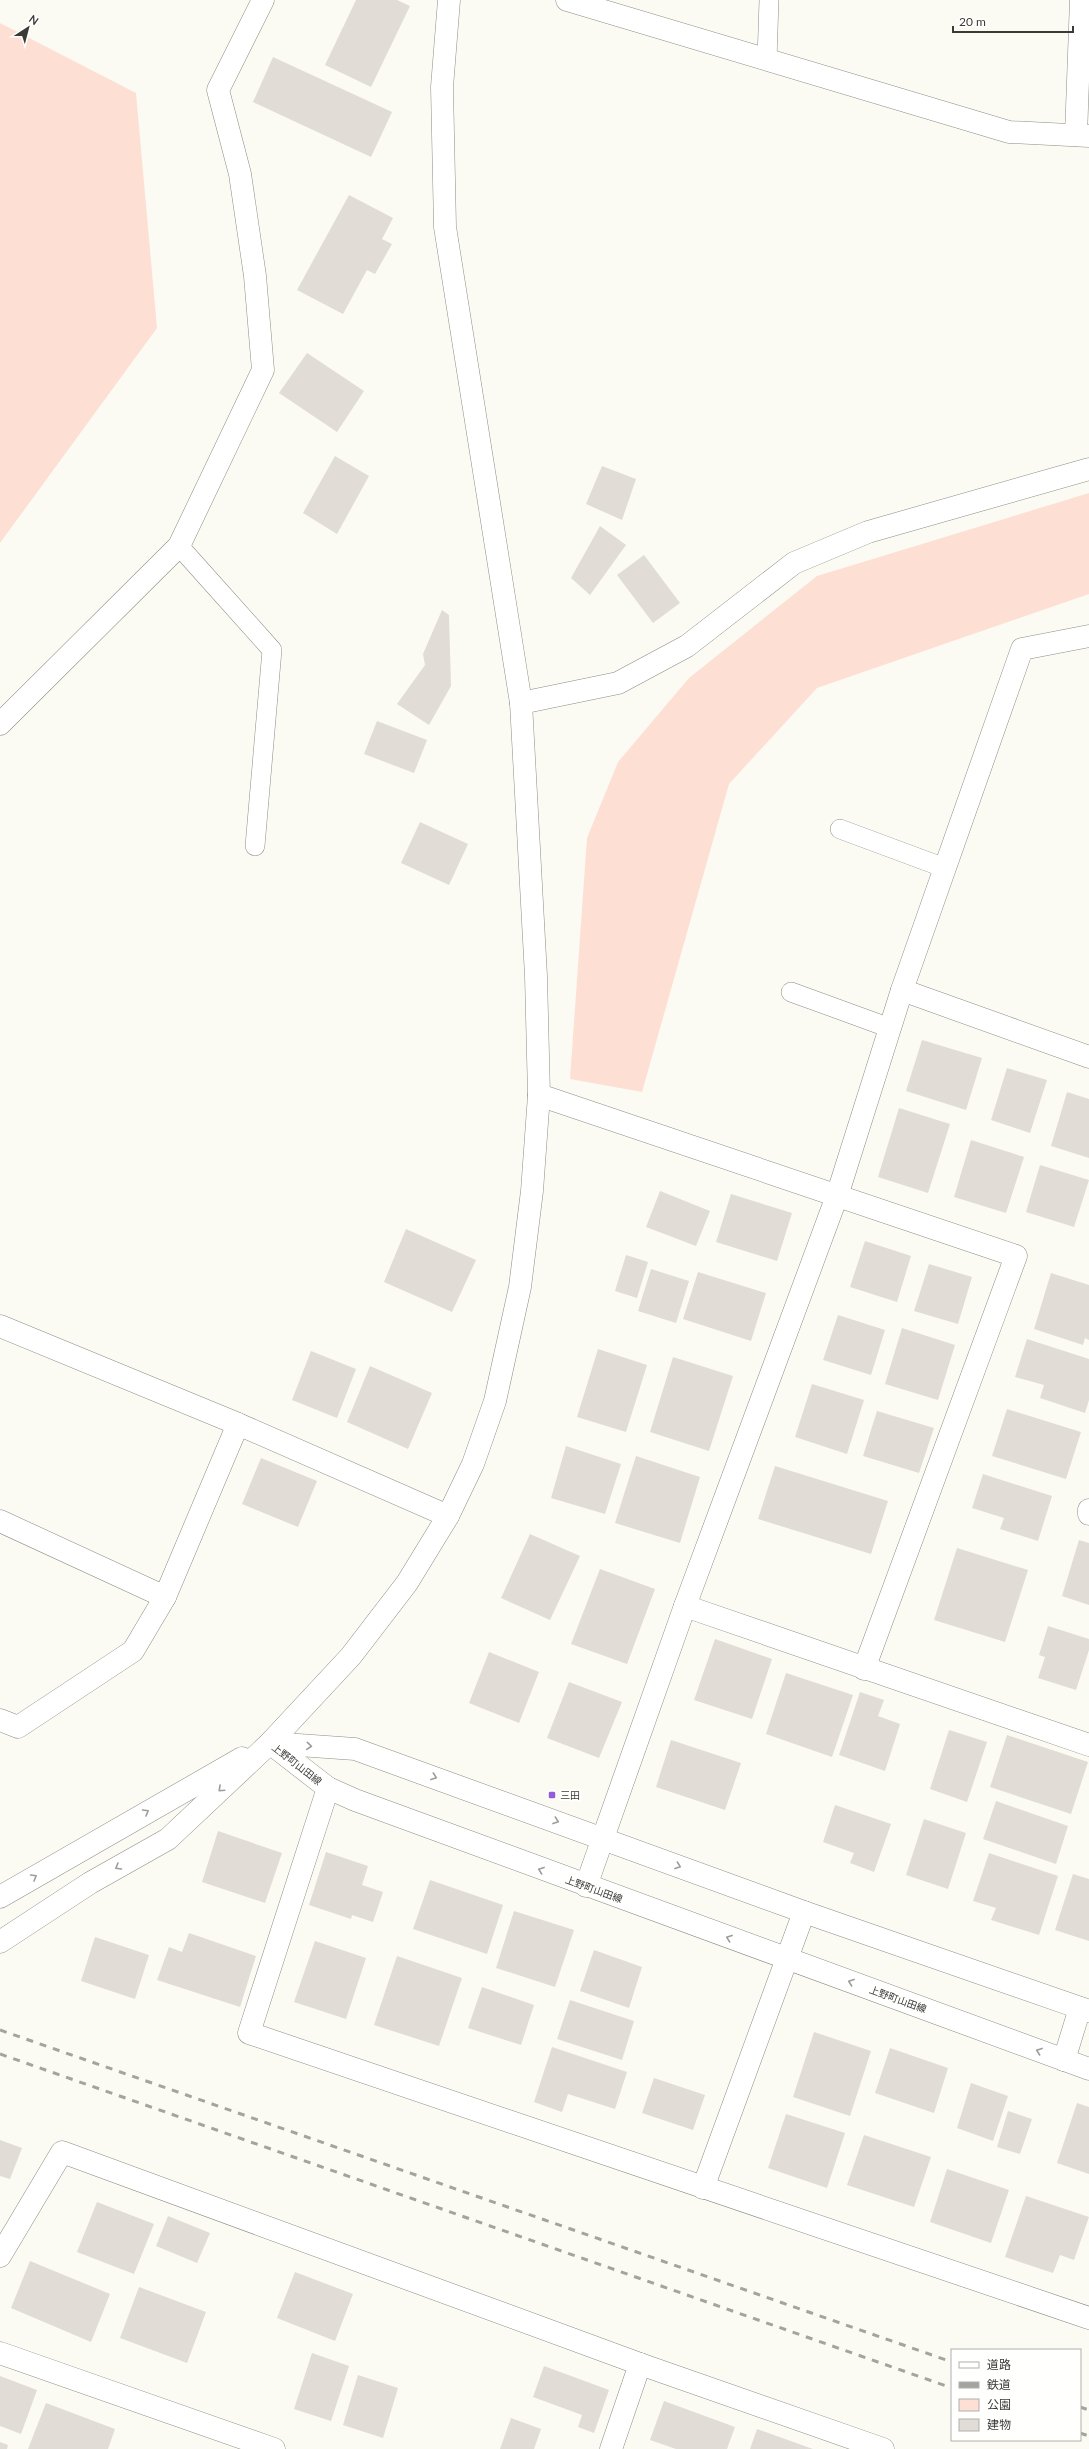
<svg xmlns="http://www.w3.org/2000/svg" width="1089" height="2449" font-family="Lato,'Noto Sans JP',sans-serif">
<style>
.green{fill:#fedfd4}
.building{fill:#e1dcd6}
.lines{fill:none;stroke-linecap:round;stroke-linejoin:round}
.lane-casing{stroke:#8d8d86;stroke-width:20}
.street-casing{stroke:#8d8d86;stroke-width:23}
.secondary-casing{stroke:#8d8d86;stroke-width:23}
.lane{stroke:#fff;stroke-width:19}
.street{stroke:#fff;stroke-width:22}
.secondary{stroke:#fff;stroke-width:22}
.rail{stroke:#a4a49e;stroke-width:3;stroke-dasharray:7 7;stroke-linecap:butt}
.oneway{stroke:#9c9c9b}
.poi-dot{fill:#935fd8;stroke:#fffffe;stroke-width:1.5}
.labels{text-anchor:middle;stroke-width:4;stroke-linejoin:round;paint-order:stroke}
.street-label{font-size:10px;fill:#3a3a37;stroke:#fffffe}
.poi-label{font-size:10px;fill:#3a3a37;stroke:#fffffe;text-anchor:start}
</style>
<rect width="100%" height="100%" fill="#fbfbf4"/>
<g class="green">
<path d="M0,23L136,93L157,328L0,543Z"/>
<path d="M1089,493V594L817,688L729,784L642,1092L570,1079L587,838L618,762L689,678L817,576Z"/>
</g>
<g class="building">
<path d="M356,0H397L410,6L371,87L325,65Z"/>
<path d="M273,57L392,112L371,157L253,102Z"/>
<path d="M349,195L393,218L382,239L392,244L375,274L367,270L343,314L297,290Z"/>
<path d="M307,353L364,391L337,432L279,393Z"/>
<path d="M335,456L369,476L337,534L303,513Z"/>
<path d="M602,466L636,479L622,520L586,504Z"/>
<path d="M600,526L626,545L590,595L571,578Z"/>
<path d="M644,555L680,603L653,623L617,575Z"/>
<path d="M442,610L449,615L451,686L429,725L397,704L425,665L423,654Z"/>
<path d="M377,721L427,740L414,773L364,754Z"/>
<path d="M420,822L468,844L449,885L401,863Z"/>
<path d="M922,1040L982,1058L966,1110L906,1091Z"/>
<path d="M1007,1068L1047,1080L1030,1133L991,1120Z"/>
<path d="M1067,1092L1089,1099V1158L1051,1146Z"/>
<path d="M899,1108L950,1124L928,1193L878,1177Z"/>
<path d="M971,1140L1024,1157L1006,1213L954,1197Z"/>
<path d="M1040,1165L1089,1180L1074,1227L1026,1212Z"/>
<path d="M660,1191L710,1211L696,1246L646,1227Z"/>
<path d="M731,1194L792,1213L777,1261L716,1242Z"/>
<path d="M406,1229L476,1260L452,1312L384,1282Z"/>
<path d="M865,1241L911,1256L897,1302L850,1287Z"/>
<path d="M626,1255L648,1262L637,1298L615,1291Z"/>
<path d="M929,1264L972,1277L958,1324L914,1311Z"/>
<path d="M651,1269L689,1281L676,1323L638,1311Z"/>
<path d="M698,1272L766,1293L751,1341L683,1319Z"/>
<path d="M1051,1273L1089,1285V1340L1085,1338L1083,1345L1034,1329Z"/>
<path d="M838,1315L885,1330L871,1375L823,1360Z"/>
<path d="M902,1328L955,1345L938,1400L885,1384Z"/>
<path d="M1027,1339L1089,1359V1400L1085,1413L1040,1398L1044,1385L1015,1377Z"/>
<path d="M598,1349L647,1365L626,1432L577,1417Z"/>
<path d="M311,1351L356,1369L337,1418L292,1400Z"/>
<path d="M673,1357L733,1376L709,1451L650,1432Z"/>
<path d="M370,1366L432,1393L408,1449L347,1422Z"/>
<path d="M812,1384L864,1400L847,1454L795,1437Z"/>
<path d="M1007,1409L1081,1432L1066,1479L992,1456Z"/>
<path d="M877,1411L934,1428L919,1473L863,1456Z"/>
<path d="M566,1446L621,1464L605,1514L551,1498Z"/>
<path d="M636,1456L700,1477L680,1543L615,1523Z"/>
<path d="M261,1458L317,1481L298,1527L242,1504Z"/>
<path d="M775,1466L888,1501L871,1554L758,1519Z"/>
<path d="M983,1474L1052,1496L1038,1541L1000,1529L1004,1518L972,1508Z"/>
<path d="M530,1534L580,1556L550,1620L501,1598Z"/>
<path d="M1079,1540L1089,1543V1605L1062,1596Z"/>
<path d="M957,1548L1028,1570L1005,1642L934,1620Z"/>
<path d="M600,1569L655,1589L627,1664L571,1644Z"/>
<path d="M1048,1626L1089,1639V1650L1076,1690L1038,1678L1045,1657L1039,1655Z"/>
<path d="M715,1639L772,1659L752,1719L694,1700Z"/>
<path d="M489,1652L539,1672L519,1723L469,1703Z"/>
<path d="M786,1673L853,1695L832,1757L766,1734Z"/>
<path d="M569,1682L622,1702L599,1758L547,1738Z"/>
<path d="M860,1692L884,1700L878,1716L900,1724L885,1771L839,1755Z"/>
<path d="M949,1730L987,1742L967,1802L930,1789Z"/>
<path d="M1007,1735L1088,1762L1071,1814L990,1787Z"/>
<path d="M671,1740L741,1763L725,1810L656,1787Z"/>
<path d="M996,1801L1068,1826L1056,1864L983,1839Z"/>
<path d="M835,1805L891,1824L874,1872L850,1863L854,1853L823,1842Z"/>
<path d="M924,1819L966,1833L948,1889L906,1875Z"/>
<path d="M218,1831L282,1853L265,1903L202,1882Z"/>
<path d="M326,1852L368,1866L362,1885L383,1892L373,1922L352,1915L351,1919L309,1905Z"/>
<path d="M989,1853L1058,1876L1039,1935L991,1920L996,1908L973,1901Z"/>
<path d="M1073,1874L1089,1879V1941L1055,1930Z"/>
<path d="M430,1880L503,1905L487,1954L413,1929Z"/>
<path d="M514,1911L574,1930L555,1987L496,1968Z"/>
<path d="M189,1933L256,1956L240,2007L157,1980L169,1947L182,1952Z"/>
<path d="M95,1937L149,1955L135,1999L81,1981Z"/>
<path d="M315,1941L366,1958L346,2019L294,2002Z"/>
<path d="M594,1950L642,1967L629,2008L580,1991Z"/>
<path d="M397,1956L462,1978L439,2046L374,2025Z"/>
<path d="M482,1987L534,2005L521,2045L468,2028Z"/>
<path d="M570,2000L634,2021L622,2060L557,2039Z"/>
<path d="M814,2032L871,2051L850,2116L793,2097Z"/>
<path d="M552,2047L627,2072L615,2109L568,2094L562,2112L534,2102Z"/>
<path d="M890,2048L948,2068L934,2113L875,2093Z"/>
<path d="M654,2078L705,2095L693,2130L642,2113Z"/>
<path d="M971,2083L1008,2096L993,2141L957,2128Z"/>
<path d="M1077,2103L1089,2107V2174L1057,2163Z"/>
<path d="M1008,2111L1032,2119L1020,2154L997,2147Z"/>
<path d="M786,2114L845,2133L827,2188L768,2168Z"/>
<path d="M864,2135L931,2157L914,2207L847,2185Z"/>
<path d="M0,2140L22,2148L10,2179L0,2176Z"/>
<path d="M947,2169L1009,2190L991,2243L930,2222Z"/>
<path d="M1026,2196L1089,2217L1074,2260L1060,2255L1053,2273L1005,2257Z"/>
<path d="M97,2202L154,2224L134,2274L77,2252Z"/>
<path d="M168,2216L210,2233L197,2263L156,2246Z"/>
<path d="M30,2261L110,2294L91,2342L11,2308Z"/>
<path d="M295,2272L353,2294L335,2341L277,2318Z"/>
<path d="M139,2287L206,2312L187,2363L120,2338Z"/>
<path d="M312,2353L349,2366L331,2421L294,2409Z"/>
<path d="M544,2366L609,2390L594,2433L578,2427L582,2415L533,2397Z"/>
<path d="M358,2375L398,2388L383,2438L343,2425Z"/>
<path d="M0,2376L37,2390L21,2434L0,2426Z"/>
<path d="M664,2401L735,2427L727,2449H676L650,2440Z"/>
<path d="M46,2403L115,2429L108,2449H28Z"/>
<path d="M511,2418L541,2429L534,2449H500Z"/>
<path d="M757,2429L813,2449H750Z"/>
<path d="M0,2442L8,2445L7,2449H0Z"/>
</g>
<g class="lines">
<defs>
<g id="lane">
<path d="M767,60L769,0"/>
<path d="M179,546L272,650L255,846"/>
<path d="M840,829L945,868"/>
<path d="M791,992L890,1028"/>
</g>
<g id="street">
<path d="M567,0L1009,132L1089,136"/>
<path d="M1076,135L1081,0"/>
<path d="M521,703L618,683L687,646L794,563L868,532L1089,469"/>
<path d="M0,724L179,546L263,370L255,276L240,174L218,90L263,0"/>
<path d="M902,990L1089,1057"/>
<path d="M539,1095L1016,1256L864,1669"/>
<path d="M0,1326L238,1424L448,1516"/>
<path d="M1089,1510V1514"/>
<path d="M0,1521L165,1597L238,1424"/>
<path d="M685,1606L1089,1745"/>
<path d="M0,1720L18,1727L133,1651L165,1597"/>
<path d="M328,1788L249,2033L1089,2318"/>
<path d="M586,1886L685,1606L837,1196L902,990L1022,649L1089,636"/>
<path d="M703,2188L804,1912"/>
<path d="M0,2256L62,2152L640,2364L883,2449"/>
<path d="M0,2353L274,2449"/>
<path d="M611,2449L640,2364"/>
</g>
<g id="secondary">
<path d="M270,1743L328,1788L355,1800L1089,2069"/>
<path d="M270,1743L355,1749L804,1912L1089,2011"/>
<path d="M0,1897L242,1758"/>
<path d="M0,1942L90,1883L168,1839L270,1743L351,1656L407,1583L448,1516L473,1464L495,1401L520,1287L532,1191L539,1095L536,976L521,703L445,227L442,87L449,0"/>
<path d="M1064,2060L1080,2008"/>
</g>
</defs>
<use href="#lane" class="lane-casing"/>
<use href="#street" class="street-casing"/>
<use href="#secondary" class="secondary-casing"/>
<use href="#lane" class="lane"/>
<use href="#street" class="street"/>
<use href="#secondary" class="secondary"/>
<g class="rail">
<path d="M0,2030L952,2362"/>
<path d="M0,2054L952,2388"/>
<path d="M1080,2407L1089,2410"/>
<path d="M1080,2433L1089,2436"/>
</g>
</g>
<defs><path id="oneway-chevron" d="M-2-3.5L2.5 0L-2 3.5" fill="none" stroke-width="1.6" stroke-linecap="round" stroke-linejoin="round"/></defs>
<g class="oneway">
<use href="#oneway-chevron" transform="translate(309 1746) rotate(5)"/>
<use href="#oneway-chevron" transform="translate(434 1777) rotate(20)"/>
<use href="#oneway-chevron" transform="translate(221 1789) rotate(137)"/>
<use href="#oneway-chevron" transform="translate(146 1812) rotate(-30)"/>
<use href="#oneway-chevron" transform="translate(556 1821) rotate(20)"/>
<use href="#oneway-chevron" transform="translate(678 1866) rotate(20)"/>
<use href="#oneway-chevron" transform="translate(118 1867) rotate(150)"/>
<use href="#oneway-chevron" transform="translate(541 1870) rotate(-160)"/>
<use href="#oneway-chevron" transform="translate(34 1877) rotate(-30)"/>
<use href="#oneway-chevron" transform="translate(729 1938) rotate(-160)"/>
<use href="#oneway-chevron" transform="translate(851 1982) rotate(-160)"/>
<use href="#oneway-chevron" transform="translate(1039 2051) rotate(-160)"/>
</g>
<rect class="poi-dot" x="548" y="1791" width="8" height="8" rx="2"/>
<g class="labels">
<g class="street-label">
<text transform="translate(297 1764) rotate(38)" y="4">上野町山田線</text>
<text transform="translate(594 1889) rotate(20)" y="4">上野町山田線</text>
<text transform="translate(898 1999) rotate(20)" y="4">上野町山田線</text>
</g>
<g class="poi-label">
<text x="560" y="1799">三田</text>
</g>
</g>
<rect x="951" y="2349" width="130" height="92" fill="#fffffe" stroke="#b0b0ae"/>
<rect x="959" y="2362" width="20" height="6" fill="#ffffff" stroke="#b0b0ae"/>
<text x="987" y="2369" font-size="12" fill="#3a3a37">道路</text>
<rect x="959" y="2382" width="20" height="6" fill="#a4a49e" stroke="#b0b0ae"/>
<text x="987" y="2389" font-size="12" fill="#3a3a37">鉄道</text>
<rect x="959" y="2399" width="20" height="12" fill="#fedfd4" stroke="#b0b0ae"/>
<text x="987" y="2409" font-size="12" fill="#3a3a37">公園</text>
<rect x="959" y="2419" width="20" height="12" fill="#e1dcd6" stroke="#b0b0ae"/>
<text x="987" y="2429" font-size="12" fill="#3a3a37">建物</text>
<g transform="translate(28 28) rotate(36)" stroke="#fffffe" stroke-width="3" paint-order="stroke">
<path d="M0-3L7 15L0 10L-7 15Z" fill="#3a3a37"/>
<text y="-6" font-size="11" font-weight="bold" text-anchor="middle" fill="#3a3a37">N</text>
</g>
<path d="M953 26v6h120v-6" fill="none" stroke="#3a3a37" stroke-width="2"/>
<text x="959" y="26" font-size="12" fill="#3a3a37" stroke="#fffffe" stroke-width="3" paint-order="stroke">20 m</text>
</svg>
